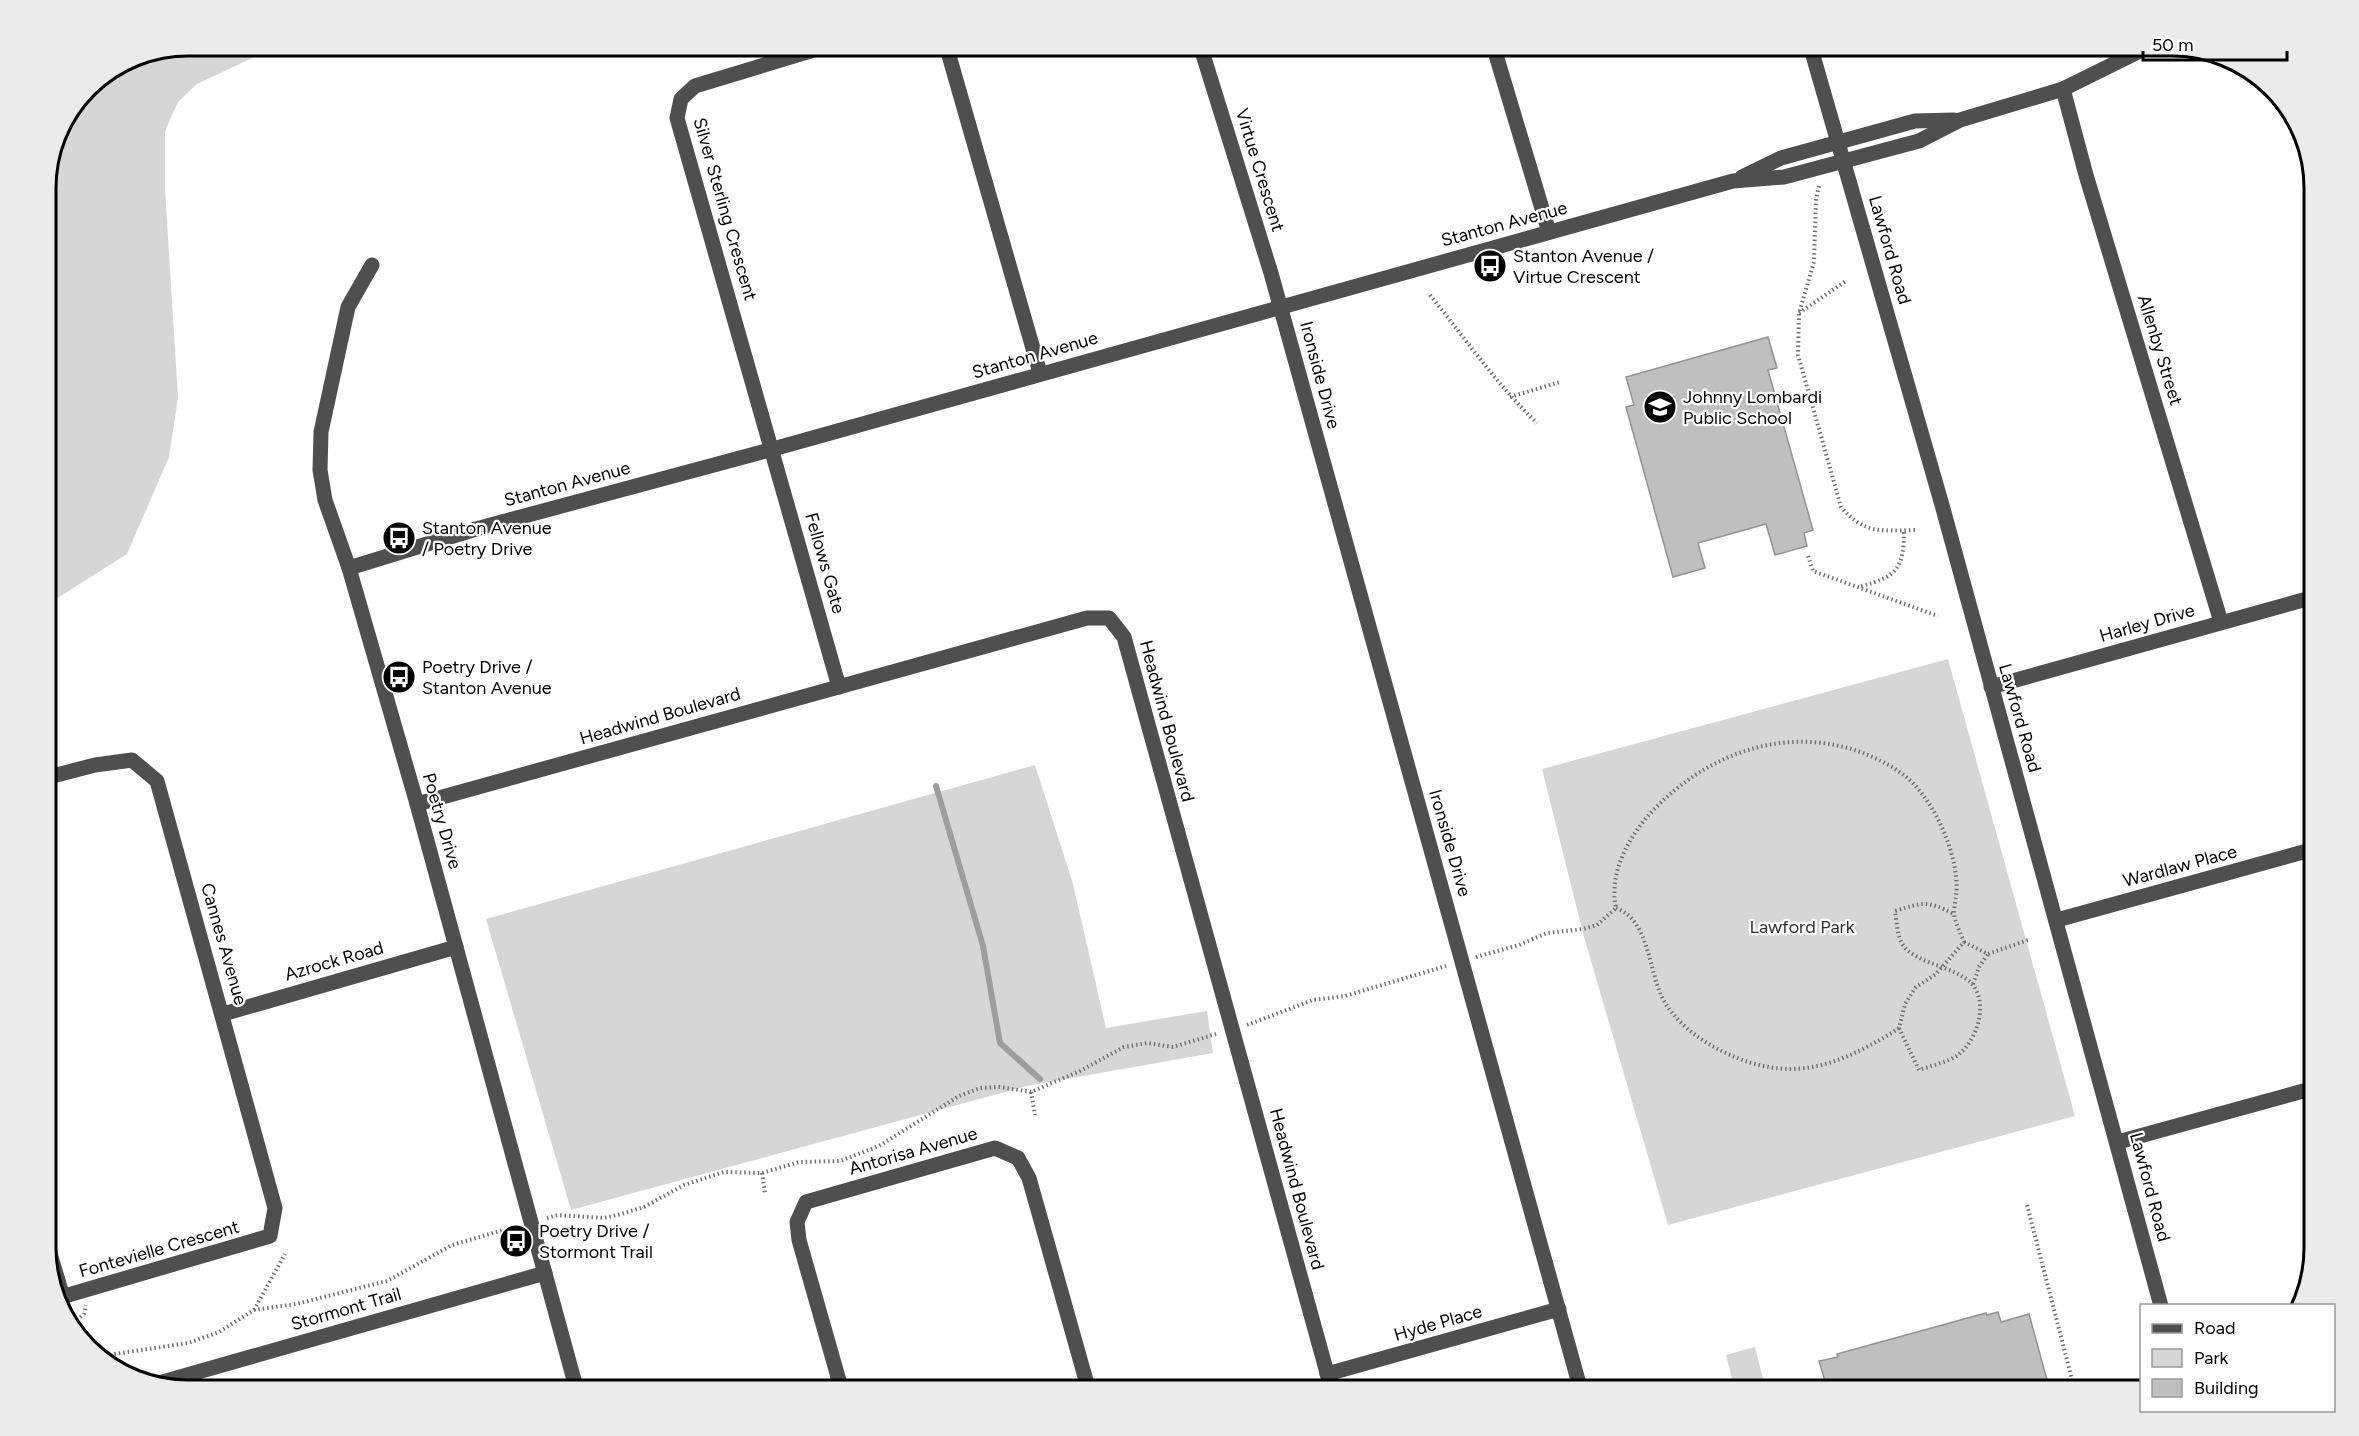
<svg xmlns="http://www.w3.org/2000/svg" width="2359" height="1436" font-family="Figtree,sans-serif">
<style>
.green{fill:#d6d6d6}
.lines{fill:none;stroke-linecap:round;stroke-linejoin:round}
.stream{stroke:#9d9d9d;stroke-width:6}
.building{fill:#bfbfbf;stroke:#939393;stroke-width:1.5}
.path{stroke:#717171;stroke-width:4;stroke-dasharray:1.5 3;stroke-linecap:butt}
.minor{stroke:#4f4f4f;stroke-width:15}
.labels{text-anchor:middle;stroke-width:4.5;stroke-linejoin:round;paint-order:stroke}
.street-label{font-size:18px;fill:#000;stroke:#fff}
.poi-label{font-size:18px;fill:#000;stroke:#fff;text-anchor:start}
.park-label{font-size:18px;fill:#2d2d2d;stroke:#fff}
.rim{fill:none;stroke:#000;stroke-width:3}
</style>
<rect width="100%" height="100%" fill="#fff"/>
<g class="green">
<path d="M188,45H280L197,84L178,102L165,131V189L178,398L169,457L127,554L45,606V179L56,133L87,87L134,56Z"/>
<path d="M1948,659L2075,1116L1668,1225L1584,937L1542,769Z"/>
<path d="M1035,765L1073,884L1106,1028L1207,1011L1213,1053L1027,1086L571,1210L486,919Z"/>
<path d="M1755,1347L1766,1391H1735L1726,1355Z"/>
</g>
<g class="lines">
<path class="stream" d="M936,786L983,946L1000,1043L1040,1079"/>
</g>
<g class="building">
<path d="M1768,337L1777,368L1768,370L1813,530L1804,533L1807,546L1775,555L1766,524L1698,543L1705,568L1673,577L1626,407L1634,405L1626,377Z"/>
<path d="M1998,1312L2001,1322L2029,1314L2050,1391H1828L1819,1361L1838,1357L1837,1354L1986,1313L1987,1315Z"/>
</g>
<g class="lines">
<g class="path">
<path d="M1819,186L1816,199L1814,262L1799,313L1798,355L1841,507C1864,534 1881,531 1915,530"/>
<path d="M1430,295C1465,338 1497,385 1537,423"/>
<path d="M1799,313L1846,281"/>
<path d="M1510,397L1560,382"/>
<path d="M1808,556L1813,571L1938,616"/>
<path d="M1861,586C1897,577 1904,568 1904,530"/>
<path d="M1964,942L1988,954L2028,940"/>
<path d="M1476,957L1519,945L1547,933L1583,929L1597,925L1616,908C1609,875 1626,842 1647,817C1701,756 1783,723 1863,753C1883,761 1905,772 1919,790C1938,813 1953,847 1956,877C1958,890 1955,900 1954,912C1954,921 1961,934 1964,942L1936,974L1916,987L1905,1004L1899,1028L1893,1032C1829,1071 1783,1084 1714,1047C1694,1036 1672,1018 1662,997C1648,968 1649,920 1616,908"/>
<path d="M1973,984L1979,967L1988,954"/>
<path d="M1247,1025L1313,1000L1345,996L1446,966"/>
<path d="M1899,1028L1919,1070C1931,1066 1948,1062 1958,1055C1980,1038 1991,994 1965,978C1947,966 1924,964 1907,950C1897,941 1897,923 1895,911C1924,902 1926,900 1954,914"/>
<path d="M1031,1092L1035,1115"/>
<path d="M762,1173L765,1193"/>
<path d="M2027,1205L2075,1391"/>
<path d="M547,1218L558,1215L604,1218L621,1214L644,1207L684,1185L724,1172L762,1173L799,1162L840,1161L879,1146L959,1096L980,1088L1000,1087L1031,1092L1080,1071L1124,1047L1147,1043L1173,1047L1216,1034"/>
<path d="M254,1310L285,1254"/>
<path d="M70,1326L84,1314L86,1305"/>
<path d="M101,1356L188,1343L219,1332L254,1310L296,1304L387,1281L452,1245L517,1226"/>
</g>
<g class="minor">
<path d="M830,45L695,86L681,99L677,118L839,687"/>
<path d="M946,45L1040,373"/>
<path d="M1200,45L1271,273L1581,1391"/>
<path d="M1493,45L1549,232"/>
<path d="M1810,45L1942,505L2161,1306"/>
<path d="M2063,89L2086,175L2221,622"/>
<path d="M1742,177L1781,158L1915,121L1954,120"/>
<path d="M372,265L348,307L321,432L320,470L325,500L349,568L417,804L577,1391"/>
<path d="M349,568L476,529L773,449L1733,181L1784,177L1919,141L1960,120L2063,89L2152,45"/>
<path d="M1991,687L2314,597"/>
<path d="M45,778L95,765L132,760L157,781L275,1208L270,1236L58,1298"/>
<path d="M417,804L1087,618H1109L1124,637L1332,1391"/>
<path d="M2057,920L2314,849"/>
<path d="M223,1014L456,947"/>
<path d="M2118,1142L2314,1088"/>
<path d="M45,1237L63,1297"/>
<path d="M1327,1374L1559,1309"/>
<path d="M159,1383L545,1273"/>
<path d="M842,1391L799,1240L797,1222L806,1202L995,1148L1018,1158L1029,1178L1089,1391"/>
</g>
</g>
<defs>
<symbol id="bus-disc" viewBox="-11 -11 22 22"><circle r="9.5" fill="#000" stroke="#fff"/><path d="M-5-6H5V4H4V6H2V4H-2V6H-4V4H-5ZM-3.5-4V0h7V-4ZM-3.5 1.2v1.5H-2V1.2ZM2 1.2v1.5H3.5V1.2Z" fill="#fff"/></symbol>
<symbol id="school-disc" viewBox="-11 -11 22 22"><circle r="9.5" fill="#000" stroke="#fff"/><path d="M0-5L7-2L0 1L-7-2ZM-4 1L0 2.5L4 1V4Q0 6-4 4Z" fill="#fff"/></symbol>
</defs>
<g fill-rule="evenodd">
<use href="#bus-disc" x="1471" y="247" width="38" height="38"/>
<use href="#school-disc" x="1641" y="388" width="38" height="38"/>
<use href="#bus-disc" x="380" y="519" width="38" height="38"/>
<use href="#bus-disc" x="380" y="658" width="38" height="38"/>
<use href="#bus-disc" x="497" y="1222" width="38" height="38"/>
</g>
<g class="labels">
<g class="street-label">
<text transform="translate(1260 170) rotate(73)" y="6">Virtue Crescent</text>
<text transform="translate(725 209) rotate(74)" y="6">Silver Sterling Crescent</text>
<text transform="translate(1504 224) rotate(-15)" y="6">Stanton Avenue</text>
<text transform="translate(1890 250) rotate(74)" y="6">Lawford Road</text>
<text transform="translate(2160 350) rotate(73)" y="6">Allenby Street</text>
<text transform="translate(1035 355) rotate(-16)" y="6">Stanton Avenue</text>
<text transform="translate(1320 375) rotate(75)" y="6">Ironside Drive</text>
<text transform="translate(567 484) rotate(-15)" y="6">Stanton Avenue</text>
<text transform="translate(825 563) rotate(74)" y="6">Fellows Gate</text>
<text transform="translate(2147 623) rotate(-16)" y="6">Harley Drive</text>
<text transform="translate(660 716) rotate(-16)" y="6">Headwind Boulevard</text>
<text transform="translate(2020 718) rotate(74)" y="6">Lawford Road</text>
<text transform="translate(1167 721) rotate(75)" y="6">Headwind Boulevard</text>
<text transform="translate(442 821) rotate(74)" y="6">Poetry Drive</text>
<text transform="translate(1450 843) rotate(74)" y="6">Ironside Drive</text>
<text transform="translate(2180 866) rotate(-15)" y="6">Wardlaw Place</text>
<text transform="translate(224 944) rotate(74)" y="6">Cannes Avenue</text>
<text transform="translate(334 961) rotate(-16)" y="6">Azrock Road</text>
<text transform="translate(913 1151) rotate(-16)" y="6">Antorisa Avenue</text>
<text transform="translate(2150 1187) rotate(75)" y="6">Lawford Road</text>
<text transform="translate(1297 1189) rotate(75)" y="6">Headwind Boulevard</text>
<text transform="translate(159 1249) rotate(-16)" y="6">Fontevielle Crescent</text>
<text transform="translate(346 1309) rotate(-16)" y="6">Stormont Trail</text>
<text transform="translate(1438 1323) rotate(-16)" y="6">Hyde Place</text>
</g>
<g class="poi-label">
<text x="1513" y="262">Stanton Avenue /<tspan x="1513" dy="21">Virtue Crescent</tspan></text>
<text x="1683" y="403">Johnny Lombardi<tspan x="1683" dy="21">Public School</tspan></text>
<text x="422" y="534">Stanton Avenue<tspan x="422" dy="21">/ Poetry Drive</tspan></text>
<text x="422" y="673">Poetry Drive /<tspan x="422" dy="21">Stanton Avenue</tspan></text>
<text x="539" y="1237">Poetry Drive /<tspan x="539" dy="21">Stormont Trail</tspan></text>
</g>
<g class="park-label">
<text x="1802" y="933">Lawford Park</text>
</g>
</g>
<path d="M0 0H2359V1436H0ZM188 56H2172A132 132 0 0 1 2304 188V1248A132 132 0 0 1 2172 1380H188A132 132 0 0 1 56 1248V188A132 132 0 0 1 188 56Z" fill="#ebebeb" fill-rule="evenodd"/>
<path class="rim" d="M188 56H2172A132 132 0 0 1 2304 188V1248A132 132 0 0 1 2172 1380H188A132 132 0 0 1 56 1248V188A132 132 0 0 1 188 56Z"/>
<rect x="2140" y="1304" width="195" height="108" fill="#ffffff" stroke="#999999" stroke-width="1.5"/>
<rect x="2152" y="1324" width="30" height="9" fill="#4f4f4f" stroke="#999999" stroke-width="1.5"/>
<text x="2194" y="1334" font-size="18" fill="#000000">Road</text>
<rect x="2152" y="1349" width="30" height="18" fill="#d6d6d6" stroke="#999999" stroke-width="1.5"/>
<text x="2194" y="1364" font-size="18" fill="#000000">Park</text>
<rect x="2152" y="1379" width="30" height="18" fill="#bfbfbf" stroke="#999999" stroke-width="1.5"/>
<text x="2194" y="1394" font-size="18" fill="#000000">Building</text>
<path d="M2143 51v9h144v-9" fill="none" stroke="#000000" stroke-width="3"/>
<text x="2152" y="51" font-size="18" fill="#000000" stroke="#ffffff" stroke-width="4.5" paint-order="stroke">50 m</text>
</svg>
